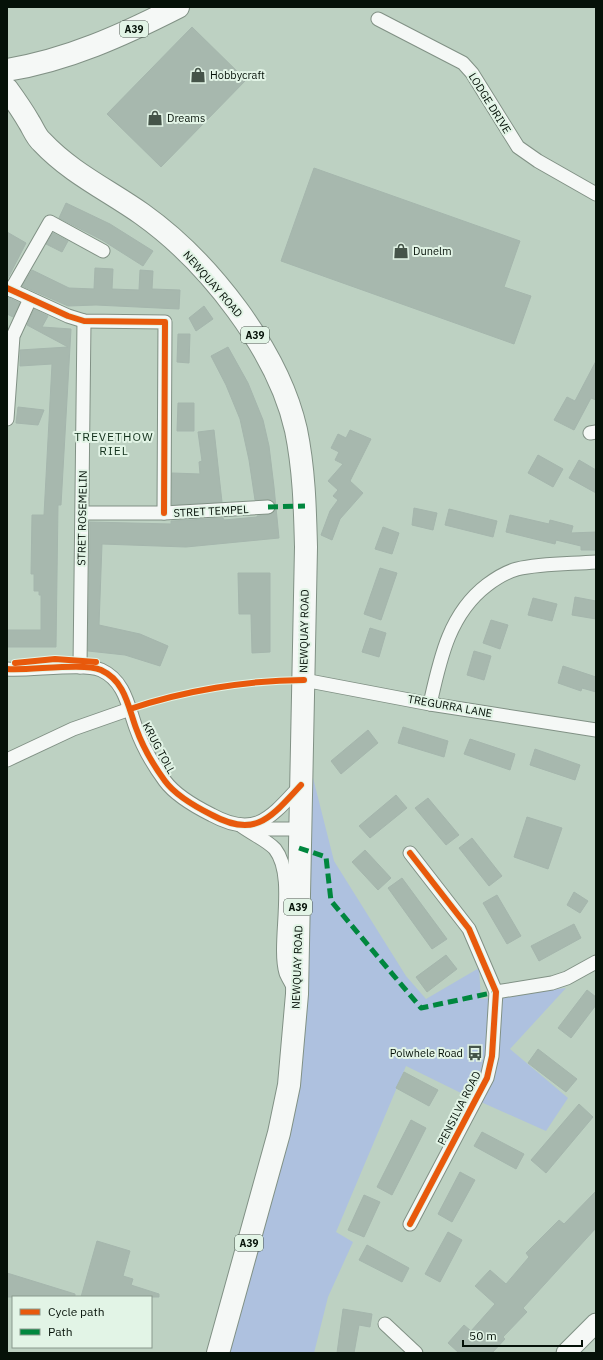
<svg xmlns="http://www.w3.org/2000/svg" width="603" height="1360" font-family="'IBM Plex Sans',sans-serif">
<style>
.green{fill:#aec1df}
.building{fill:#a7b8ae;stroke:#a5b6ad}
.lines{fill:none;stroke-linecap:round;stroke-linejoin:round}
.street-casing{stroke:#819185;stroke-width:15}
.secondary-casing{stroke:#819185;stroke-width:21}
.highway-casing{stroke:#819185;stroke-width:24}
.street{stroke:#f5f8f6;stroke-width:13}
.secondary{stroke:#f5f8f6;stroke-width:19}
.highway{stroke:#f5f8f6;stroke-width:22}
.quiet{stroke:#00873e;stroke-width:5;stroke-dasharray:10 5;stroke-linecap:butt}
.cycleway-casing{stroke:#e2f4e6;stroke-width:8}
.cycleway{stroke:#e8590c;stroke-width:6}
.labels{text-anchor:middle;stroke-width:4;stroke-linejoin:round;paint-order:stroke}
.shield{fill:#e2f4e6;stroke:#47554b;stroke-width:1}
.shield-label{font-size:10px;font-weight:bold;fill:#051108}
.poi-label{font-size:11px;fill:#051108;stroke:#e2f4e6;text-anchor:start}
.street-label{font-size:11px;fill:#051108;stroke:#e2f4e6}
.neighbourhood-label{font-size:12px;letter-spacing:1px;fill:#13311c;stroke:#e2f4e6}
</style>
<rect width="100%" height="100%" fill="#bdd1c2"/>
<path class="green" d="M307,754L334,861L406,976L426,999L479,968L481,999L566,988L510,1049L568,1098L546,1131L463,1094L406,1066L336,1232L353,1242L328,1297L314,1353H229L271,1200Z"/>
<g class="building">
<path d="M192,27L246,80L161,167L107,114Z"/>
<path d="M314,168L520,241L504,287L531,296L514,344L281,261Z"/>
<path d="M66,203L110,224L153,251L143,266L102,240L59,218Z"/>
<path d="M7,232L26,243L7,280Z"/>
<path d="M53,233L68,241L62,252L46,244Z"/>
<path d="M95,268L113,269L112,289L139,290L140,270L153,271L152,289L180,290L179,309L96,305L68,306L22,286L32,270L69,288L94,289Z"/>
<path d="M7,297L20,303L13,317L7,314Z"/>
<path d="M204,306L213,319L196,331L189,318Z"/>
<path d="M34,309L48,316L42,327L71,329L61,505H58L56,647H7V630H41V595H39V591H34V574H31L32,515H44L52,364L20,366V350L68,347L27,325Z"/>
<path d="M178,334H190L189,363L177,362Z"/>
<path d="M228,347L248,383L263,420L269,446L274,487L279,538L186,547L102,544L99,625L140,634L168,646L160,666L125,655L88,651L90,522L171,524V521L223,518L224,520L257,517V516L272,514L275,510V503L272,500H255L249,460L240,419L226,385L211,356Z"/>
<path d="M596,361V400L591,398L574,430L554,420L567,397L575,401Z"/>
<path d="M178,403H194V431H177Z"/>
<path d="M18,407L44,410L38,425L16,423Z"/>
<path d="M214,430L222,502L172,505V473L200,474L199,462L202,461L198,432Z"/>
<path d="M350,430L371,439L350,481L363,493L340,519L332,540L321,535L330,511L338,500L333,496L338,490L328,481L343,464L335,460L339,452L331,448L338,434L346,438Z"/>
<path d="M538,455L563,469L553,487L528,473Z"/>
<path d="M579,460L596,470V493L569,478Z"/>
<path d="M414,508L437,513L433,530L412,525Z"/>
<path d="M449,509L497,521L493,537L445,525Z"/>
<path d="M510,515L549,524L550,520L573,526L571,533L596,532V550H581V546L556,540L555,544L506,532Z"/>
<path d="M383,527L399,533L392,554L375,549Z"/>
<path d="M380,568L397,573L381,620L364,614Z"/>
<path d="M238,573H270V652L252,653L251,614H239Z"/>
<path d="M575,597L596,601V619L572,615Z"/>
<path d="M533,598L557,604L552,621L528,615Z"/>
<path d="M491,620L508,625L500,649L483,643Z"/>
<path d="M370,628L386,633L379,657L362,652Z"/>
<path d="M474,651L491,656L484,680L467,675Z"/>
<path d="M563,666L596,677V692L582,688L581,691L558,683Z"/>
<path d="M403,727L448,741L444,757L398,743Z"/>
<path d="M368,730L378,743L341,774L331,761Z"/>
<path d="M470,739L515,754L510,770L464,754Z"/>
<path d="M535,749L580,765L575,780L530,765Z"/>
<path d="M396,795L407,808L370,838L359,826Z"/>
<path d="M428,798L459,835L446,845L415,808Z"/>
<path d="M527,817L562,828L548,869L514,857Z"/>
<path d="M472,838L502,876L489,886L459,848Z"/>
<path d="M365,850L391,878L378,890L352,862Z"/>
<path d="M402,878L447,939L432,949L388,888Z"/>
<path d="M574,892L588,901L580,913L567,905Z"/>
<path d="M497,895L521,936L507,944L483,903Z"/>
<path d="M574,924L581,938L539,961L531,946Z"/>
<path d="M446,955L457,969L427,992L416,977Z"/>
<path d="M587,990L596,997V1005L571,1038L558,1028Z"/>
<path d="M538,1049L577,1079L566,1092L528,1063Z"/>
<path d="M404,1072L438,1090L429,1106L396,1088Z"/>
<path d="M579,1104L593,1117L546,1173L531,1160Z"/>
<path d="M411,1120L426,1128L392,1195L377,1187Z"/>
<path d="M482,1132L524,1154L516,1169L474,1146Z"/>
<path d="M460,1172L475,1180L452,1222L438,1214Z"/>
<path d="M596,1191V1228L523,1308L527,1312L503,1337L505,1339L492,1353H459L448,1343L464,1325L471,1331L495,1304L475,1286L490,1270L506,1284L529,1257L526,1253L559,1220L564,1224Z"/>
<path d="M364,1195L380,1202L364,1237L348,1230Z"/>
<path d="M448,1232L462,1240L440,1282L425,1274Z"/>
<path d="M97,1241L130,1251L123,1276L133,1279L131,1285L159,1294V1297H81Z"/>
<path d="M367,1245L409,1268L402,1282L359,1260Z"/>
<path d="M7,1273L75,1294V1297H7Z"/>
<path d="M343,1309L372,1314L370,1327L359,1325L354,1353H337Z"/>
</g>
<g class="lines">
<defs>
<g id="street">
<path d="M378,19L463,63L472,73L518,147L538,161L596,194"/>
<path d="M7,288L68,316L84,321L165,322L164,513"/>
<path d="M11,290L50,222L103,251"/>
<path d="M7,419L13,336L30,299"/>
<path d="M590,433L596,432"/>
<path d="M83,513H164L268,507"/>
<path d="M80,667L84,321"/>
<path d="M7,669C29,671 84,662 101,670C125,681 128,706 136,728C142,745 154,766 165,781C176,796 196,807 212,815C256,839 271,817 301,785"/>
<path d="M304,680L430,704L596,730"/>
<path d="M430,704C440,659 449,614 487,585C495,579 506,572 517,569C542,563 570,564 596,562"/>
<path d="M7,760L73,729L130,709"/>
<path d="M240,825C250,833 267,840 275,849C297,877 277,942 286,973C288,978 292,984 294,989"/>
<path d="M251,825L267,829H299"/>
<path d="M496,992L552,983L567,978L596,962"/>
<path d="M410,1224L487,1078L492,1056L496,992L469,929L410,853"/>
<path d="M385,1324L416,1353"/>
</g>
<path id="secondary" d="M566,1353L596,1323"/>
<g id="highway">
<path d="M7,70C68,60 123,35 178,7"/>
<path d="M7,89C15,100 22,110 29,122C33,128 36,137 42,142C71,173 108,190 142,214C208,261 278,350 296,430C304,469 305,507 306,547L297,994L289,1085L279,1133L218,1353"/>
</g>
</defs>
<use href="#street" class="street-casing"/>
<use href="#secondary" class="secondary-casing"/>
<use href="#highway" class="highway-casing"/>
<use href="#street" class="street"/>
<use href="#secondary" class="secondary"/>
<use href="#highway" class="highway"/>
<g class="quiet">
<path d="M268,507L305,506"/>
<path d="M299,848L326,857L331,901L421,1008L496,992"/>
</g>
<defs>
<g id="cycleway">
<path d="M7,288L68,316L84,321L165,322L164,513"/>
<path d="M15,663L55,659L96,662"/>
<path d="M7,669C29,671 84,662 101,670C125,681 128,706 136,728C142,745 154,766 165,781C176,796 196,807 212,815C256,839 271,817 301,785"/>
<path d="M130,709C183,691 248,680 304,680"/>
<path d="M410,1224L487,1078L492,1056L496,992L469,929L410,853"/>
</g>
</defs>
<use href="#cycleway" class="cycleway-casing"/>
<use href="#cycleway" class="cycleway"/>
</g>
<defs>
<symbol id="shop-bare" viewBox="-9 -9 18 18"><path d="M-5-2.5h2.3a2.7 3.5 0 0 1 5.4 0H5L5.5 6h-11ZM-1.5-2.5h3a1.5 2.3 0 0 0-3 0Z" fill="#455449" stroke="#e2f4e6" stroke-width="2.5" paint-order="stroke"/></symbol>
<symbol id="bus-bare" viewBox="-9 -9 18 18"><path d="M-5-6H5V4H4V6H2V4H-2V6H-4V4H-5ZM-3.5-4V0h7V-4ZM-3.5 1.2v1.5H-2V1.2ZM2 1.2v1.5H3.5V1.2Z" fill="#455449" stroke="#e2f4e6" stroke-width="2.5" paint-order="stroke"/></symbol>
</defs>
<g fill-rule="evenodd">
<use href="#shop-bare" x="187" y="64" width="22" height="22"/>
<use href="#shop-bare" x="144" y="107" width="22" height="22"/>
<use href="#shop-bare" x="390" y="240" width="22" height="22"/>
<use href="#bus-bare" x="464" y="1042" width="22" height="22"/>
</g>
<g class="labels">
<g class="shield">
<rect x="120" y="21" width="28" height="16" rx="3"/>
<rect x="241" y="327" width="28" height="16" rx="3"/>
<rect x="284" y="899" width="28" height="16" rx="3"/>
<rect x="235" y="1235" width="28" height="16" rx="3"/>
</g>
<g class="shield-label">
<text x="134" y="33">A39</text>
<text x="255" y="339">A39</text>
<text x="298" y="911">A39</text>
<text x="249" y="1247">A39</text>
</g>
<g class="poi-label">
<text x="210" y="79">Hobbycraft</text>
<text x="167" y="122">Dreams</text>
<text x="413" y="255">Dunelm</text>
<text x="463" y="1057" text-anchor="end">Polwhele Road</text>
</g>
<g class="street-label">
<text transform="translate(490 103) rotate(58)" y="4">LODGE DRIVE</text>
<text transform="translate(213 284) rotate(49)" y="4">NEWQUAY ROAD</text>
<text transform="translate(211 511) rotate(-3)" y="4">STRET TEMPEL</text>
<text transform="translate(82 518) rotate(-89)" y="4">STRET ROSEMELIN</text>
<text transform="translate(304 631) rotate(-89)" y="4">NEWQUAY ROAD</text>
<text transform="translate(450 706) rotate(10)" y="4">TREGURRA LANE</text>
<text transform="translate(159 748) rotate(62)" y="4">KRUG TOLL</text>
<text transform="translate(297 967) rotate(-88)" y="4">NEWQUAY ROAD</text>
<text transform="translate(459 1108) rotate(-63)" y="4">PENSILVA ROAD</text>
</g>
<g class="neighbourhood-label">
<text x="114" y="441">TREVETHOW<tspan x="114" dy="14">RIEL</tspan></text>
</g>
</g>
<rect width="603" height="1360" fill="none" stroke="#051108" stroke-width="16"/>
<rect x="12" y="1296" width="140" height="52" fill="#e2f4e6" stroke="#8a998d"/>
<rect x="20" y="1309" width="20" height="6" fill="#e8590c" stroke="#8a998d"/>
<text x="48" y="1316" font-size="12" fill="#051108">Cycle path</text>
<rect x="20" y="1329" width="20" height="6" fill="#00873e" stroke="#8a998d"/>
<text x="48" y="1336" font-size="12" fill="#051108">Path</text>
<path d="M463 1340v6h119v-6" fill="none" stroke="#051108" stroke-width="2"/>
<text x="469" y="1340" font-size="12" fill="#051108" stroke="#e2f4e6" stroke-width="3" paint-order="stroke">50 m</text>
</svg>
